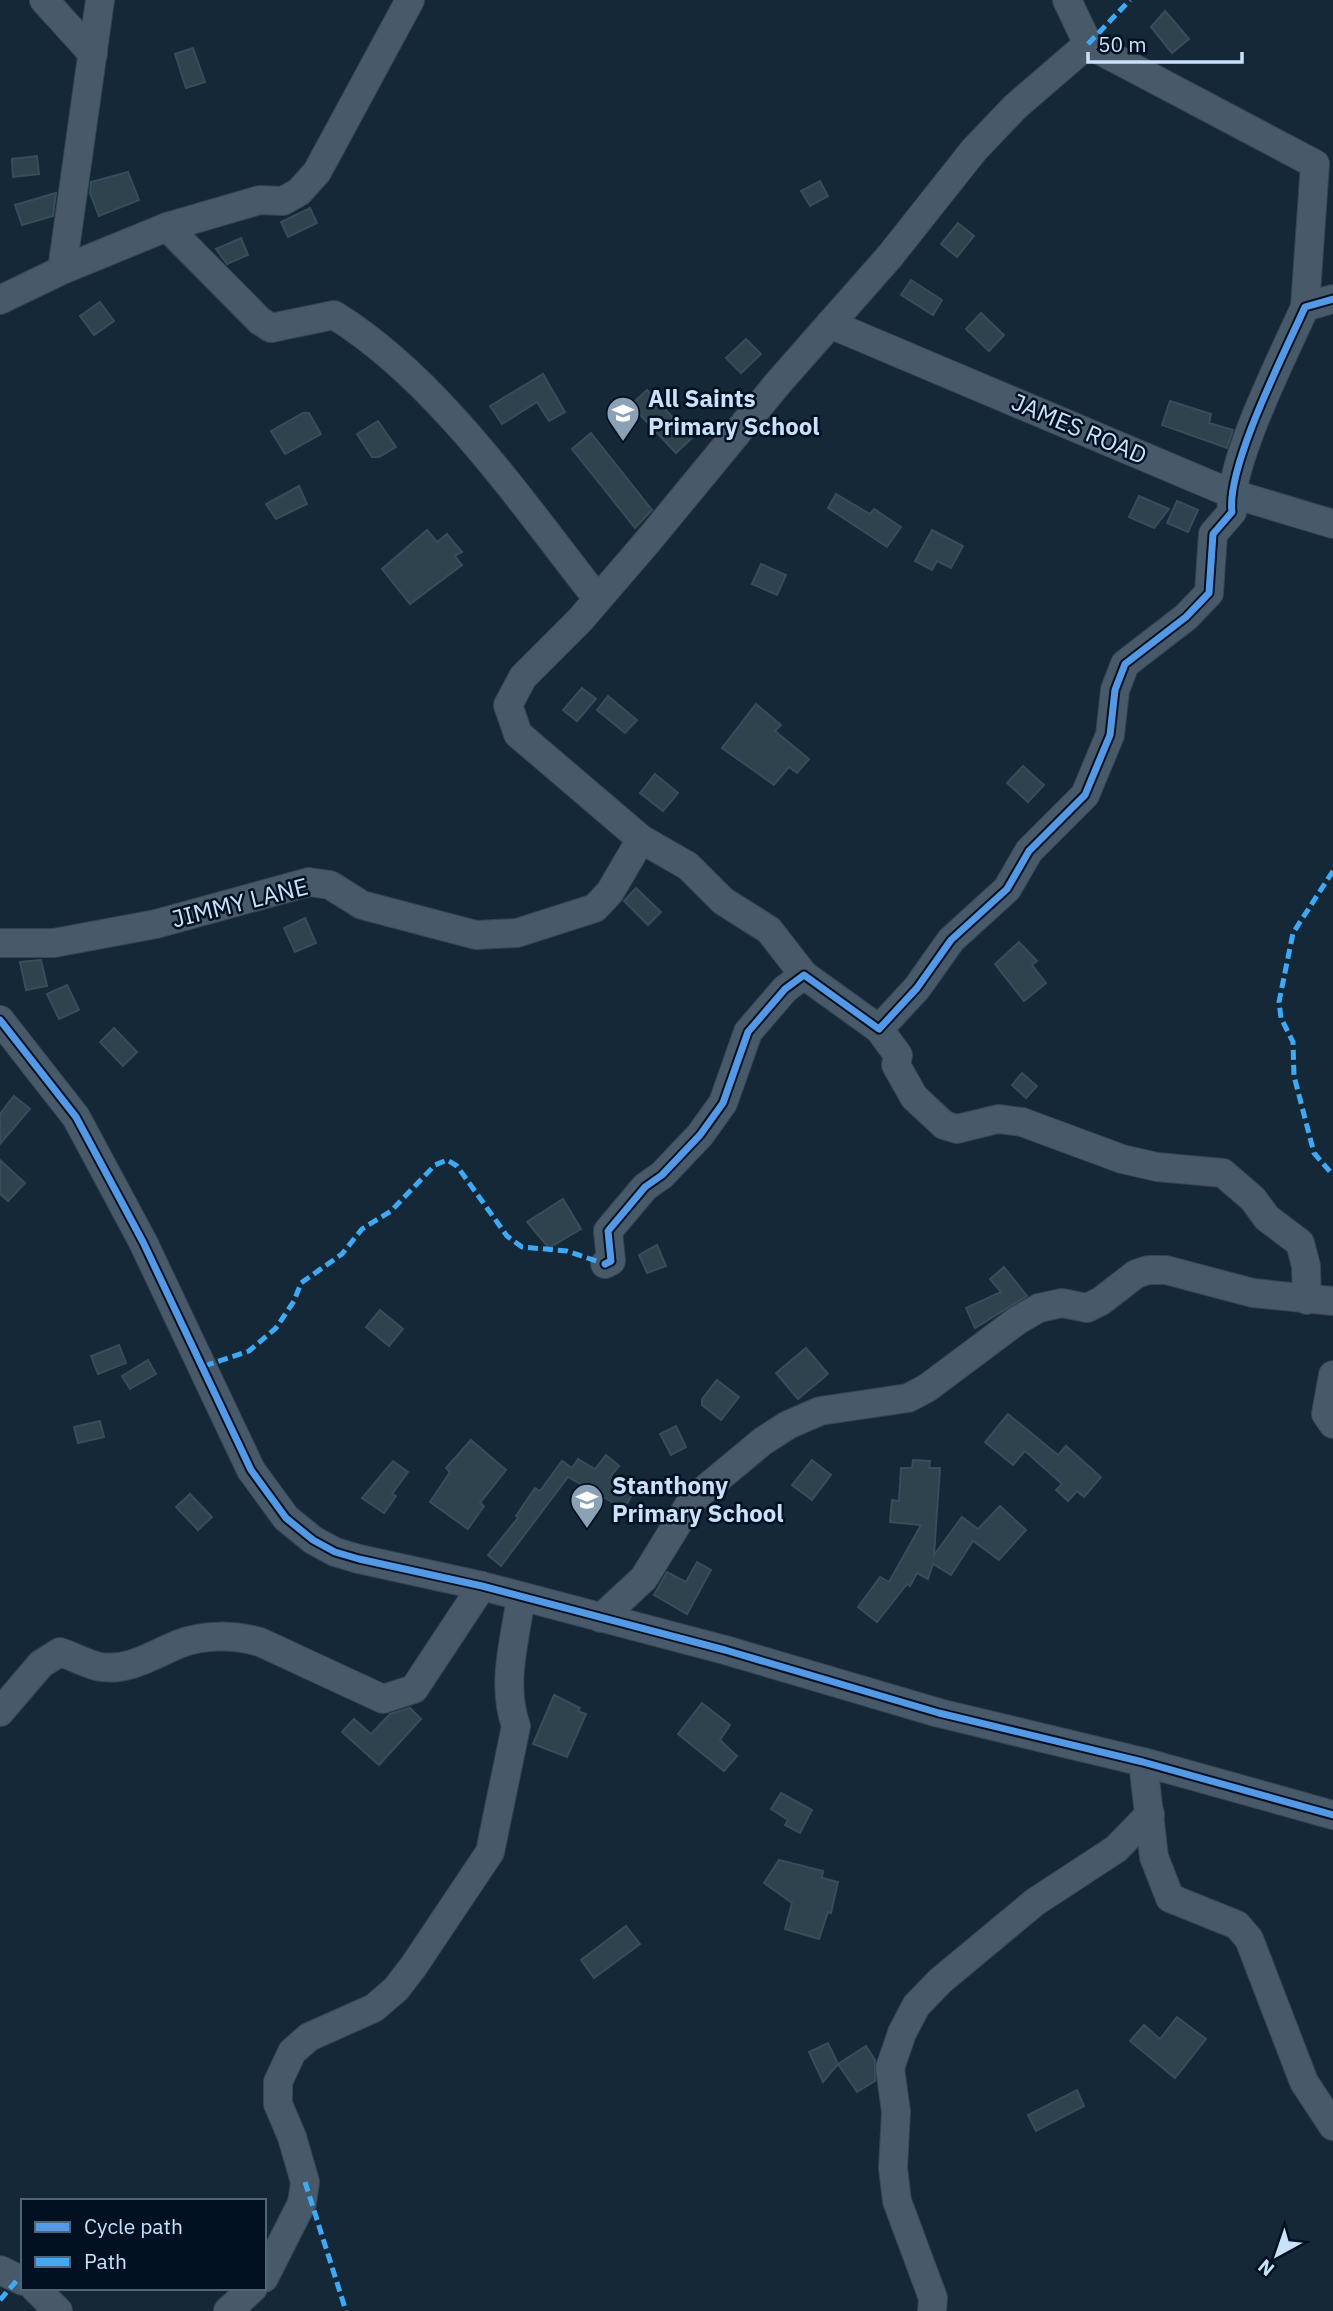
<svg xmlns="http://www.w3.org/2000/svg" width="1333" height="2311" font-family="'IBM Plex Sans',sans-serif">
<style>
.building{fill:#2f434f;stroke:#364d5a;stroke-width:2}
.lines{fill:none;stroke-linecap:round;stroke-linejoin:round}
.minor-casing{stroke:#354451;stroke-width:30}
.minor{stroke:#485969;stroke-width:28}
.quiet{stroke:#3fa9f5;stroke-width:5;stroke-dasharray:10 5;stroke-linecap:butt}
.cycleway-casing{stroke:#011122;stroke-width:11}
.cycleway{stroke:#5399e6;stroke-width:7}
.labels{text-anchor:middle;stroke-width:5;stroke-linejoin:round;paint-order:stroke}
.poi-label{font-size:24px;font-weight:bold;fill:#c9e2fa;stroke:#011122;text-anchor:start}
.street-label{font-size:24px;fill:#c9e2fa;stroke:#011122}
</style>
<rect width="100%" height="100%" fill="#142838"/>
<g class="building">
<path d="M1165,11L1189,39L1172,53L1151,27Z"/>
<path d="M193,48L205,82L186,88L175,54Z"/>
<path d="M37,156L39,174L13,177L12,159Z"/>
<path d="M128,172L139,200L99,216L90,193L91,182Z"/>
<path d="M820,181L828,196L810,206L801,191Z"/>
<path d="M56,193L53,216L22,225L15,205Z"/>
<path d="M310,208L317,223L288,237L281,222Z"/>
<path d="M958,223L974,236L957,257L941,244Z"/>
<path d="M241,238L248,255L227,264L216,249Z"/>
<path d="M911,280L942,300L933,315L901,295Z"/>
<path d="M100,302L114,321L94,335L80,316Z"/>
<path d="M981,313L1004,335L989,351L966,329Z"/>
<path d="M746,339L761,354L741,373L726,358Z"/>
<path d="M543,374L565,412L549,421L537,402L502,424L490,406Z"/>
<path d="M647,390L692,438L676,453L631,405Z"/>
<path d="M1170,401L1211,414L1209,423L1233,430L1227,448L1162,425Z"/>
<path d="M303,413H309L321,434L285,454L271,431Z"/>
<path d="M378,421L396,447L379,457H372L357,434Z"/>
<path d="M591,433L652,510L635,528L572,449Z"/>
<path d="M299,486L307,504L276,519L266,504Z"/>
<path d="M836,494L870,514L874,509L901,527L887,547L828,508Z"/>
<path d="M1139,496L1169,509L1154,528L1129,517Z"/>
<path d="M1177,501L1198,510L1188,532L1167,523Z"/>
<path d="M427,530L437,542L447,534L462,552L455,556L462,565L410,604L382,569Z"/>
<path d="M932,530L963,546L951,568L937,561L932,570L915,561Z"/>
<path d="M761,564L786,575L777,595L752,584Z"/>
<path d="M582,688L596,699L577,721L563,710Z"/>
<path d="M608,696L637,720L625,733L597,710Z"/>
<path d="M756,704L781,725L775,731L809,759L797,773L789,767L774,785L722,748Z"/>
<path d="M1023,766L1044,785L1028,802L1007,783Z"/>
<path d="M655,774L678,793L663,811L640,793Z"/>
<path d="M636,888L661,912L648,925L624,901Z"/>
<path d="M305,918L316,943L295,952L284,928Z"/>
<path d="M1019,942L1037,961L1032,965L1046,983L1024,1001L995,964Z"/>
<path d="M41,960L47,986L26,990L20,962Z"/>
<path d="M67,985L79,1010L59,1019L47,994Z"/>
<path d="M114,1028L137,1052L123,1066L100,1042Z"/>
<path d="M1022,1073L1037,1086L1026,1098L1012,1085Z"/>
<path d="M14,1096L30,1109L0,1144V1114Z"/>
<path d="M0,1160L25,1183L8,1201L0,1194Z"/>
<path d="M563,1199L581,1229L549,1248L527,1222Z"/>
<path d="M657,1245L666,1266L647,1273L639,1255Z"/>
<path d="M1004,1267L1027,1296L975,1328L966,1308L1001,1292L990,1279Z"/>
<path d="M380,1310L403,1329L389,1346L366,1327Z"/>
<path d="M119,1345L126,1363L98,1374L91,1356Z"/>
<path d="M806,1348L828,1374L798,1399L776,1373Z"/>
<path d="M148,1360L156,1374L130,1389L122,1376Z"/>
<path d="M717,1380L739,1397L721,1420L702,1405V1399Z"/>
<path d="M1008,1414L1058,1455L1066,1446L1101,1477L1084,1497L1077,1491L1068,1501L1056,1490L1062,1484L1025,1451L1013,1465L985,1442Z"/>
<path d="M100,1421L104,1437L78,1443L74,1427Z"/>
<path d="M676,1426L686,1447L671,1455L660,1434Z"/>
<path d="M471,1440L506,1470L480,1503L484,1506L468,1529L430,1502L450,1472L446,1468Z"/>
<path d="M606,1455L619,1466L610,1477L634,1491L624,1509L568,1477L501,1566L488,1555L518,1518L516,1516L535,1488L540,1491L562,1461L572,1468L578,1459L595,1469Z"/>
<path d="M812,1460L831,1475L812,1500L792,1485Z"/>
<path d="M913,1460L930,1461L929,1468H940L934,1555L962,1517L978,1529L1000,1506L1026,1530L999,1560L973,1541L951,1575L933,1564L928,1579L917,1573L910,1586L907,1584L877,1622L858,1607L880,1577L889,1582L921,1525L890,1522L892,1500L899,1501L901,1468H912Z"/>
<path d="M393,1461L408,1472L392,1494L396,1496L384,1513L362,1498Z"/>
<path d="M190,1494L212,1517L198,1530L176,1507Z"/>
<path d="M697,1562L711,1570L687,1614L654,1595L667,1572L686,1582Z"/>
<path d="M554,1695L580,1708L578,1711L586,1714L567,1757L533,1744Z"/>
<path d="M702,1703L730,1725L720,1740L737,1756L724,1771L678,1734Z"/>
<path d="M410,1708L421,1719L379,1765L342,1732L354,1719L371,1734L390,1714Z"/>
<path d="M781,1793L812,1810L800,1833L785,1825L788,1820L771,1809Z"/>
<path d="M779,1860L823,1871L822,1878L838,1882L831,1913L828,1912L819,1939L785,1929L792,1903L764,1883Z"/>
<path d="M626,1926L640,1944L594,1978L581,1960Z"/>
<path d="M1177,2017L1206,2039L1175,2078L1130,2041L1144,2025L1160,2039Z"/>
<path d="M828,2043L838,2064L823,2082L809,2052Z"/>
<path d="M866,2046L875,2060V2081L857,2092L838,2064Z"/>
<path d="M1077,2090L1084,2106L1036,2131L1028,2115Z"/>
</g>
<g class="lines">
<defs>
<g id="minor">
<path d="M44,0L93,54"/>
<path d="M1067,0L1088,44"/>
<path d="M1088,44L1315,164L1305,307"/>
<path d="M167,227L260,321L271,328L334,315C437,378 522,503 597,598"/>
<path d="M62,270L100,0"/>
<path d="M0,300L62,270L167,227L260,200L283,201L299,192L317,172L410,0"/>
<path d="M830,324L1230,493L1333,524"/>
<path d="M0,943H54L156,924L309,882L330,885L362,905L476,935L517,933L595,908L610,892L641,839"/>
<path d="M804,975L769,930L723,901L688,866L641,839L518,734L508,705L523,677L580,620L648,541L779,382L890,256L974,150L1015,107L1088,44"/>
<path d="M0,1020L76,1117L143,1242L251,1470L286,1518L313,1540L335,1552L359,1559L482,1586L725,1650L939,1713L1143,1762L1333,1815"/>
<path d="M879,1029L898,1055L896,1065L914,1097L944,1125L957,1129L998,1119L1022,1122L1122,1159L1157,1167L1223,1173L1253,1199L1267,1218L1300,1243L1306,1266L1307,1300"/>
<path d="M605,1264L611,1261L608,1231L645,1187L662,1175L700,1135L723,1103L748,1032L785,989L804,975L879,1029L917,988L951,940L1007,889L1029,851L1085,795L1110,735L1115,690L1125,664L1186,617L1209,593L1213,534L1232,512C1226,467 1285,352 1305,307L1333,299"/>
<path d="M1333,1375L1326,1414L1333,1424"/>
<path d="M601,1618L644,1578L692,1500L763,1441L788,1425L820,1411L908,1398L927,1388L1018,1320L1039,1308L1062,1303L1087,1308L1101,1301L1136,1274L1148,1270H1166L1253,1293L1333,1301"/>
<path d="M0,1712L41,1664L60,1652C73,1656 88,1665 101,1667C130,1671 154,1654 179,1644C204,1634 235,1635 260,1642L383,1699L414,1689L482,1586"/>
<path d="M1143,1762L1154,1857L1170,1898L1237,1925L1249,1939L1304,2082L1333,2126"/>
<path d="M0,2270L23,2281"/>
<path d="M264,2278L302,2203L305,2182L292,2137L278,2104V2082L292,2052L309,2037L374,2008L396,1989L413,1967L490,1852L516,1726C501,1684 515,1640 521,1597"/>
<path d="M35,2288L58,2311"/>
<path d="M228,2311L253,2288"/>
<path d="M932,2311L933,2298L897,2201L893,2168L896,2112L890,2068L902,2033L916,2006L940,1981L1035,1902L1116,1849L1150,1814"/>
</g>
</defs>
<use href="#minor" class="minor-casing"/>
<use href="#minor" class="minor"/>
<g class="quiet">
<path d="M1088,44L1130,0"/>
<path d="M1333,871L1293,933L1279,1002L1281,1018L1293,1042L1294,1076L1314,1153L1333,1175"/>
<path d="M204,1366L249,1351L276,1328L294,1301L301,1283L342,1254L362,1229L391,1211L435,1165L447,1160L457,1166L507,1236L522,1247L567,1251L605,1264"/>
<path d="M305,2182L346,2311"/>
<path d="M0,2300L18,2279"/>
</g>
<defs>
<g id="cycleway">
<path d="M0,1020L76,1117L143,1242L251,1470L286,1518L313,1540L335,1552L359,1559L482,1586L725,1650L939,1713L1143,1762L1333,1815"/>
<path d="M605,1264L611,1261L608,1231L645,1187L662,1175L700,1135L723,1103L748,1032L785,989L804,975L879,1029L917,988L951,940L1007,889L1029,851L1085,795L1110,735L1115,690L1125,664L1186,617L1209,593L1213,534L1232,512C1226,467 1285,352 1305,307L1333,299"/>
</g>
</defs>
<use href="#cycleway" class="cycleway-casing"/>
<use href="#cycleway" class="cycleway"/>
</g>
<defs>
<symbol id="school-pin" viewBox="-11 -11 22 30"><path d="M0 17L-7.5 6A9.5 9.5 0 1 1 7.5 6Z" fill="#8aa1b6" stroke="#011122"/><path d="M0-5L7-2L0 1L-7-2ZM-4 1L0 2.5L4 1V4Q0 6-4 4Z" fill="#fff"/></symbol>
</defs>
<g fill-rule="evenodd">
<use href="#school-pin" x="604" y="394" width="38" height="52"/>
<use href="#school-pin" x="568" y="1481" width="38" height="52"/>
</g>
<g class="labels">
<g class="poi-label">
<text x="648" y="407">All Saints<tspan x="648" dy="28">Primary School</tspan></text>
<text x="612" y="1494">Stanthony<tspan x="612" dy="28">Primary School</tspan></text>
</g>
<g class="street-label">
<text transform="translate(1079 429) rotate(23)" y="8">JAMES ROAD</text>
<text transform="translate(240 903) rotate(-14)" y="8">JIMMY LANE</text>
</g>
</g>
<rect x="21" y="2199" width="245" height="91" fill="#011122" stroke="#516578" stroke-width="2"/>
<rect x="35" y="2222" width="35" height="10" fill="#5399e6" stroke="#516578" stroke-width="2"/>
<text x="84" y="2234" font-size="21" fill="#c9e2fa">Cycle path</text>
<rect x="35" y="2257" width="35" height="10" fill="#3fa9f5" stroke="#516578" stroke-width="2"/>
<text x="84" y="2269" font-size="21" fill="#c9e2fa">Path</text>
<g transform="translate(1277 2255) rotate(220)" stroke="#011122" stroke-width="5" paint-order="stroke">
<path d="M0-5L12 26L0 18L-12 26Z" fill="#c9e2fa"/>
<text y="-10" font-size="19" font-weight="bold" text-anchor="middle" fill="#c9e2fa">N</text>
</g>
<path d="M1088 52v10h154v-10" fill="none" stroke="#c9e2fa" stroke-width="3.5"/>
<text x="1098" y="52" font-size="21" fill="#c9e2fa" stroke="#011122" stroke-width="5" paint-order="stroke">50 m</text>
</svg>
